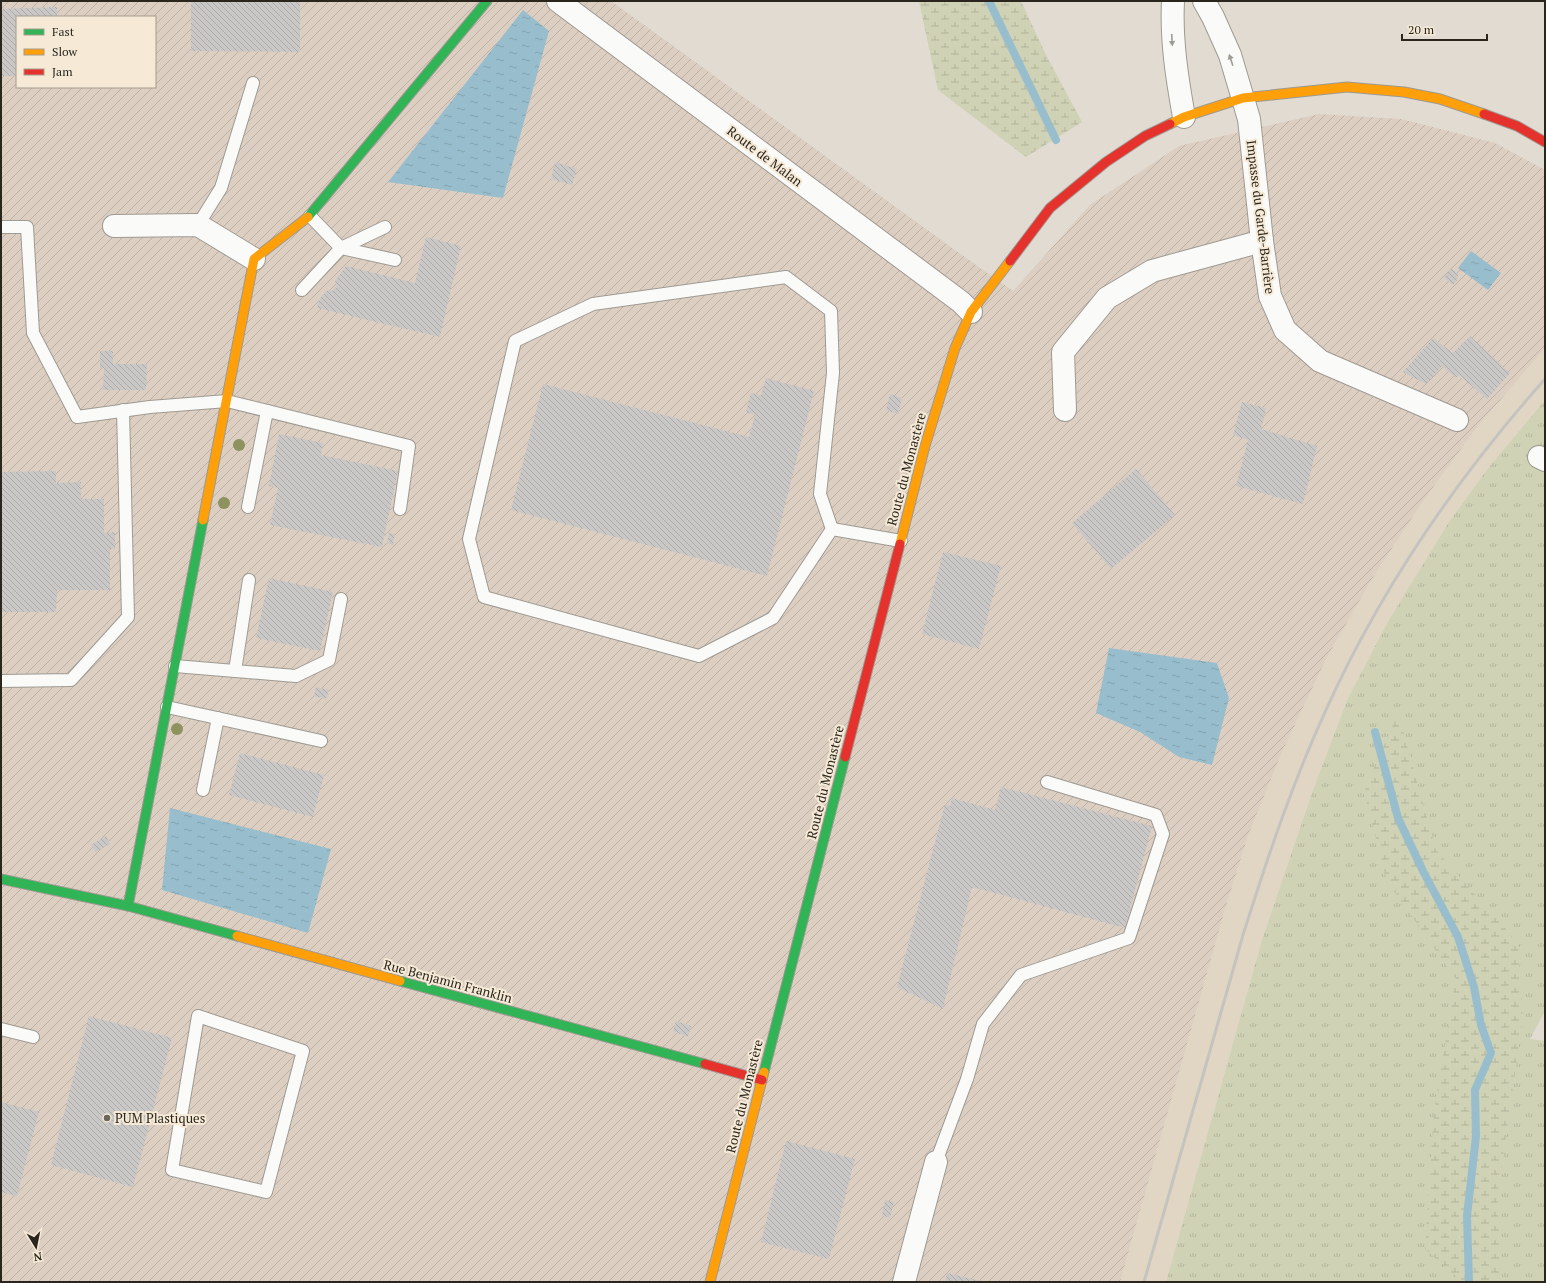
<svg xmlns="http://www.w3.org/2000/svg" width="1546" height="1283" font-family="'PT Serif',serif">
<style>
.built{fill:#e1d6c3}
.industrial{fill:url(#industrial-furrows);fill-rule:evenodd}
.grass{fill:url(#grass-tufts)}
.wetland{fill:url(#wetland-marsh)}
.water{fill:url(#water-ripples)}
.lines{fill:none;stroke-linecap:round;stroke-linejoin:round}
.stream{stroke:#98becd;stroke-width:8}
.building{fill:url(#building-back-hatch)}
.lane-casing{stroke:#9e9a92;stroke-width:14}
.street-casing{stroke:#9e9a92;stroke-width:24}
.fast-casing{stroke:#9e9a92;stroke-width:11}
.slow-casing{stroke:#9e9a92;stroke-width:11}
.jam-casing{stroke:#9e9a92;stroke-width:11}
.lane{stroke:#fafaf8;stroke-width:12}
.street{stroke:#fafaf8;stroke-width:22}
.fast{stroke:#30b455;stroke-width:9}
.slow{stroke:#ff9f0a;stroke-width:9}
.jam{stroke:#e5322d;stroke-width:9}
.rail{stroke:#c5c3c0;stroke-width:3}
.tree{fill:#8e925f}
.oneway{fill:#9c9b96}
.poi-dot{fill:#6a655d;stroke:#f6ead7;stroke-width:1.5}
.labels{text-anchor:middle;stroke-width:4;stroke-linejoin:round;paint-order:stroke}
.street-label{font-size:13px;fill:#2a261e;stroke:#f6ead7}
.poi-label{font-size:13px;fill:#2a261e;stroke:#f6ead7;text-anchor:start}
</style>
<defs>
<pattern id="industrial-furrows" width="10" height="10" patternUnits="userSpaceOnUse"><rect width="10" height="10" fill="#ddcec2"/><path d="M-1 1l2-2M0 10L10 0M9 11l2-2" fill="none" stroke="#beb1a6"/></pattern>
<pattern id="grass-tufts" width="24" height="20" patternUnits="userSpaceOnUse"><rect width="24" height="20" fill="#cfd2b5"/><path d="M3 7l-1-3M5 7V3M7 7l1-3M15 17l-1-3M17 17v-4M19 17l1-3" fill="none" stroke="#b2b49b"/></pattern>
<pattern id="wetland-marsh" width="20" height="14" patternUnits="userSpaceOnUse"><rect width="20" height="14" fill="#cfd2b5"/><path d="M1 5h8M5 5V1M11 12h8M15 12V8" fill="none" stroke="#b2b49b"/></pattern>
<pattern id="water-ripples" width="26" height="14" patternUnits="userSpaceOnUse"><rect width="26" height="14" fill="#98becd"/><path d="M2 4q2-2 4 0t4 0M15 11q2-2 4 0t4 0" fill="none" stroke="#83a3b0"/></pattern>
<pattern id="building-back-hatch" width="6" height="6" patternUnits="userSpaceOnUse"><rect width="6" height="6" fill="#cac8c7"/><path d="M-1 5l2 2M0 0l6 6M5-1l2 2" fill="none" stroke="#aeacaa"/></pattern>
</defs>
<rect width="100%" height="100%" fill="#e1dbd1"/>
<path class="built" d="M1545,348V400L1489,467L1449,522L1390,618L1348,698L1313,790L1262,940L1166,1282H1120L1225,909L1249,833L1282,752L1327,657L1375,574L1423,501L1477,427Z"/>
<path class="industrial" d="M1,1H611L955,250L1013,291L1090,205L1179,146L1319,114L1401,119L1495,143L1545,170V348L1477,427L1423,501L1375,574L1327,657L1282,752L1249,833L1225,909L1120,1282H1ZM17,17H155V87H17Z"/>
<path class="grass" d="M1545,400V1011L1530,1039L1545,1041V1282H1166L1262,940L1313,790L1348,698L1390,618L1449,522L1489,467Z"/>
<g class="wetland">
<path d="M919,1H1021L1046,55L1082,122L1026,157L938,90Z"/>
<path d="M1398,713L1436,850L1518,943L1523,1018L1498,1191L1500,1282H1462L1425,1249L1434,1111L1456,979L1387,881L1364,792Z"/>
</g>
<g class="water">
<path d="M523,10L549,31L503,198L388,182Z"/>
<path d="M1471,251L1501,273L1488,290L1458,268Z"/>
<path d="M1109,648L1217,663L1229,698L1212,765L1179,757L1140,732L1096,713Z"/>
<path d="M170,808L331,849L308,933L162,890Z"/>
</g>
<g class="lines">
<g class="stream">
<path d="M989,1L1056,140"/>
<path d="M1375,732L1398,818L1423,871L1458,937L1474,987L1481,1025L1491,1053L1475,1090L1476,1136L1467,1216L1469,1282"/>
</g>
</g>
<g class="building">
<path d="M191,1H300V52L191,51Z"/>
<path d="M57,7V17H17V76H1V9Z"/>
<path d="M555,162L577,169L572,185L551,179Z"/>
<path d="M426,237L461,246L440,337L317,308L319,300L326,291L329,290L332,291L337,286L335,281L346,266L415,283Z"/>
<path d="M1451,268L1458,274L1457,280L1453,285L1444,278Z"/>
<path d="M1470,336L1510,373L1487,399L1459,375L1456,378L1442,366L1426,384L1403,372L1433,338L1453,353Z"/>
<path d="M100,351H113V364H147L146,390H103L104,368H100Z"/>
<path d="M766,378L814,391L767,576L511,510L543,384L749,437L755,415L746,412L751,393L761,395Z"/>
<path d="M890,394L902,398L898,414L886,410Z"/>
<path d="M1242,402L1266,408L1261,429L1317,446L1303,504L1236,486L1248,440L1233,435Z"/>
<path d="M279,434L323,443L321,455L398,471L382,547L270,525L278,488L269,486Z"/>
<path d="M1136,469L1175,515L1111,569L1072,523Z"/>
<path d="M56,471V483L81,482V499H104V533L115,532V549H110V590H57L56,612H1V472Z"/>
<path d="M389,533L395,534L393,545L387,543Z"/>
<path d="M943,552L1001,566L979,649L922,634Z"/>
<path d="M269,578L333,592L320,651L256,638Z"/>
<path d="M316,687L329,690L326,699L314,696Z"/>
<path d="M240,753L324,775L313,817L229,795Z"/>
<path d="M1001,787L1152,826L1125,928L972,887L943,1009L897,987L945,804L950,806L952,798L995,810Z"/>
<path d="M106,836L110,844L96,852L91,845Z"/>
<path d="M89,1016L172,1038L133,1187L51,1165Z"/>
<path d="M676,1021L691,1026L688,1037L673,1031Z"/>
<path d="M1,1102L39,1112L17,1196L1,1192Z"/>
<path d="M786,1141L855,1159L829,1259L761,1242Z"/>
<path d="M885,1200L894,1202L890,1218L882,1215Z"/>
<path d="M947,1273L981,1281L980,1282H945Z"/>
</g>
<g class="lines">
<defs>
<g id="lane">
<path d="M310,216L341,248L395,260"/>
<path d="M198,225L221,188L253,83"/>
<path d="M1,227H27L33,333L77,417L150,407L227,401L409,446L400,509"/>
<path d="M786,277L831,311L833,373L820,494L832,529L773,618L699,656L484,597L469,539L515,341L593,304Z"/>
<path d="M302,290L341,248L385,227"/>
<path d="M248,507L267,411"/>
<path d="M832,529L901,541"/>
<path d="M175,666L296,676L329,660L341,599"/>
<path d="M235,671L249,580"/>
<path d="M1,681L71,680L128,617L123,410"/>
<path d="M167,707L321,741"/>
<path d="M203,790L218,718"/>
<path d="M198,1016L303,1051L266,1192L172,1170Z"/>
<path d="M1,1029L33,1037"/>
<path d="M936,1162L967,1079L983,1024L1021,975L1129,938L1163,834L1156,815L1047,782"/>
</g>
<g id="street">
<path d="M558,1L961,302L971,312"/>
<path d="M1173,1C1171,40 1177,78 1184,117"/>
<path d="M1204,1L1213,17L1230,55L1249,119L1262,241L1270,296L1285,330L1320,361L1457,420"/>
<path d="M114,226L198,225L254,259"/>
<path d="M1065,410L1063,352L1107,298L1152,271L1262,241"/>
<path d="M1539,457L1545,460"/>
<path d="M904,1282L936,1162"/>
</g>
<g id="fast">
<path d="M308,217L487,1"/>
<path d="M1,879L128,906L237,936"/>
<path d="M128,906L203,520"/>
<path d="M400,981L705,1064"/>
<path d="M764,1072L845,757"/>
</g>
<g id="slow">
<path d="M1170,124L1184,117L1243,98L1347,87L1404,92L1440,99L1484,114"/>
<path d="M203,520L254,259L308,217"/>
<path d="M900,544L925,446L955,348L971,312L1010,261"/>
<path d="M237,936L400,981"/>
<path d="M710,1282L764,1072"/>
</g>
<g id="jam">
<path d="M1484,114L1517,126L1545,142"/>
<path d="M1010,261L1050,208L1106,162L1145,136L1170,124"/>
<path d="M845,757L900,544"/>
<path d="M705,1064L762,1080"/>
</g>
</defs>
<use href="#lane" class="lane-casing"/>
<use href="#street" class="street-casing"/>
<use href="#fast" class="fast-casing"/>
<use href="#slow" class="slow-casing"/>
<use href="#jam" class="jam-casing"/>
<use href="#lane" class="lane"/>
<use href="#street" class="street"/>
<use href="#fast" class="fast"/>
<use href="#slow" class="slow"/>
<use href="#jam" class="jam"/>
<path class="rail" d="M1144,1282L1243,935C1267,859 1292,784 1325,712C1380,590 1456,479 1545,379"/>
</g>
<g class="tree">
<circle cx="239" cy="445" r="6"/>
<circle cx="224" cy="503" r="6"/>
<circle cx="177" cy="729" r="6"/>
</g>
<defs><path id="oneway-solid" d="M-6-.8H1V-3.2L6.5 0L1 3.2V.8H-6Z"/></defs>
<g class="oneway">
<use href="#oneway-solid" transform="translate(1172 40) rotate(87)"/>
<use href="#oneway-solid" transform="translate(1231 60) rotate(-108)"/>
</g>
<circle class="poi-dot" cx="107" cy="1118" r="4"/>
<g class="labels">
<g class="street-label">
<text transform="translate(765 156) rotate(37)" y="5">Route de Malan</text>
<text transform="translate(1261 217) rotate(83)" y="5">Impasse du Garde-Barrière</text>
<text transform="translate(906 469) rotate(-75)" y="5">Route du Monastère</text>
<text transform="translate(825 782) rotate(-76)" y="5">Route du Monastère</text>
<text transform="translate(448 981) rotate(15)" y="5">Rue Benjamin Franklin</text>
<text transform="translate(744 1096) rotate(-76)" y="5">Route du Monastère</text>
</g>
<g class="poi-label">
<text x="115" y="1123">PUM Plastiques</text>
</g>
</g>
<rect width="1546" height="1283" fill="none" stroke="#2a261e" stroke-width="4"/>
<rect x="16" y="16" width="140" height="72" fill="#f6ead7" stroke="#a49c8d"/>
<rect x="24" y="29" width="20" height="6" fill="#30b455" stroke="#a49c8d"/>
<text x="52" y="36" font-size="12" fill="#2a261e">Fast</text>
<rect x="24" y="49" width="20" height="6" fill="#ff9f0a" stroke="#a49c8d"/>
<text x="52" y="56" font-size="12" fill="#2a261e">Slow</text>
<rect x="24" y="69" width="20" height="6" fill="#e5322d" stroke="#a49c8d"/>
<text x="52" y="76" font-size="12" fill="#2a261e">Jam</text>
<g transform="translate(36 1247) rotate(170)" stroke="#f6ead7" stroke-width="3" paint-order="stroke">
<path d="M0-3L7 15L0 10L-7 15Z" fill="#2a261e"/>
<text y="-6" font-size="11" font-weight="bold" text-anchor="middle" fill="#2a261e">N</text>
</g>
<path d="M1402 34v6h85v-6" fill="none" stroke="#2a261e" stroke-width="2"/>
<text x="1408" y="34" font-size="12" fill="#2a261e" stroke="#f6ead7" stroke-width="3" paint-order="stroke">20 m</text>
</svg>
